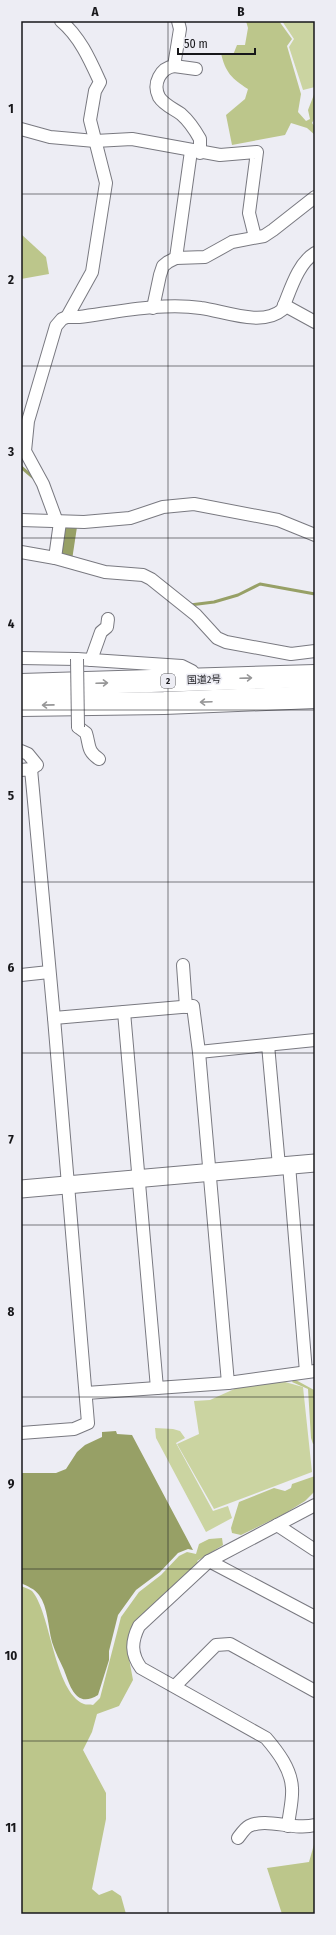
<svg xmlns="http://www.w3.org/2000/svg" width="336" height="1935" font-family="'Fira Sans Condensed','Noto Sans JP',sans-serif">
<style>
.green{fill:#cbd4a1}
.forest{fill:#bcc68b}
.water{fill:#97a066}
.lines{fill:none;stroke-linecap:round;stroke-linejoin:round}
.stream{stroke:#97a066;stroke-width:3}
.street-casing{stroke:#797980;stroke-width:14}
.secondary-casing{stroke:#797980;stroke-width:19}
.highway-casing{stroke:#797980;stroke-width:24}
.street{stroke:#fff;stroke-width:12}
.secondary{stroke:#fff;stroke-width:17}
.highway{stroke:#fff;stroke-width:22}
.street-bridge-casing{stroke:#797980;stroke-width:14;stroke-linecap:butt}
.street-bridge{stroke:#fff;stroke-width:12}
.oneway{stroke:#979798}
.grid{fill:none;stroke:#17171a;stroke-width:1;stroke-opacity:0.55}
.labels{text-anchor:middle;stroke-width:3.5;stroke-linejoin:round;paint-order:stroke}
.shield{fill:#ededf4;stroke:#57575b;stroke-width:1}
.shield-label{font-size:9px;font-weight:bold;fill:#17171a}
.street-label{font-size:10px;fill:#17171a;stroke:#ededf4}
.neatline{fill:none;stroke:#17171a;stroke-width:1.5}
.grid-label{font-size:13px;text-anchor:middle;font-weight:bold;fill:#17171a}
</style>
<rect width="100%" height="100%" fill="#ededf4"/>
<g class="green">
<path d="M282,21H315V87L303,90L289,47L294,39Z"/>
<path d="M285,1382L303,1387L312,1472L214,1509L177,1444L199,1434L194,1401L210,1400L241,1386Z"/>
<path d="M155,1428L173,1429L180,1431L185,1438L176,1443L213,1511L228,1506L232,1518L206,1532L156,1438Z"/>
</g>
<g class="forest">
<path d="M246,21H279L292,39L287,46L301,94L298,112L306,121L310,119L308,110L315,92V117L312,123L315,127V135L307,128L291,123L285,135L232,145L226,115L245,99L248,89C232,79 225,72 221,53L233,55L237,45H245L248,28Z"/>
<path d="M21,234L46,257L49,274L21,279Z"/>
<path d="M294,1379L314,1390L315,1443L313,1444L311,1438L308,1389L292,1382Z"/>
<path d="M315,1476V1491L305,1501L284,1514L241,1535L232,1533L231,1528L239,1502L274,1488L285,1491L291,1488L292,1484Z"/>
<path d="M222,1538L223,1545L197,1561L200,1564L128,1639V1653L133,1680L119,1706L97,1714L92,1732L83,1750L106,1793V1819L92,1889L99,1895L112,1890L121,1896L126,1914H21V1586C24,1587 29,1589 32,1591C51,1613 54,1692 84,1704C86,1705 90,1704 93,1705L100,1698L121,1617L139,1592L161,1575L179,1556L187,1552L196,1554L199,1544L209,1539Z"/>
<path d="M315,1841V1914H282L267,1868L309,1862Z"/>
</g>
<g class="water">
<path d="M77,527L72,560L64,558L59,551L64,528Z"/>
<path d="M116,1431L117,1434L132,1435L193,1550L188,1549L178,1553L160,1572L136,1590L118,1615L109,1651V1660L98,1695C76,1709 70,1686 64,1670C60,1661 55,1652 52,1642C48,1627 48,1607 39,1595C35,1589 27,1586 21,1583V1473H56L66,1469L77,1452L85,1445L102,1437V1432Z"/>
</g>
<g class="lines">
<g class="stream">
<path d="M21,467L35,479"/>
<path d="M190,605L214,602L238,595L260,584L315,594"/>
</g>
<defs>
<g id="street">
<path d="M61,21C80,37 90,60 100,82L95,91L90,120L106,183L92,272L67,317"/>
<path d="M178,21L180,29L174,66C161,68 152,83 159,97C164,105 174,109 181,114C189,121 195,130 200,139V153"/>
<path d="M174,66L196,69"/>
<path d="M21,129L50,137L95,141L132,139L220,155L257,152L249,213L255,237"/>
<path d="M176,258L191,151"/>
<path d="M284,305L315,322"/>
<path d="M153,308L160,275L163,266L168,262L176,258L205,257L232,242L264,236L273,230L315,197"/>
<path d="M21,520L84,522L130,518L163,507L194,504L278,520L315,535"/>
<path d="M57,522L43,484L25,451L28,421L56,326L62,319L67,317H79C117,312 163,302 201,308C224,311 262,327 282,310C290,292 297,264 315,253"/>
<path d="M60,522L55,558L105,572L143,575L151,579L196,615L217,638L226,642L291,654L315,651"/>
<path d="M21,552L55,558"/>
<path d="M21,658L77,659L182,666L192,671L199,680"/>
<path d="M91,660L101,632L107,627L108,619"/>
<path d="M78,727L86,733C90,746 87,751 99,759"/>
<path d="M21,751L28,754L37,765L31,769"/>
<path d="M21,770L31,769L54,1018L88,1423L74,1429L21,1433"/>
<path d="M183,965L186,1007"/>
<path d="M21,975L49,972"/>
<path d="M124,1012L157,1388"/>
<path d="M54,1018L193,1006L199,1052L228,1383"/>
<path d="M268,1045L279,1166"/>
<path d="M199,1052L315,1040"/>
<path d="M289,1165L306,1372"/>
<path d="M86,1393L228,1383L315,1371"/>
<path d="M277,1525L315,1550"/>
<path d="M209,1561L315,1617"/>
<path d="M175,1686L216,1645L230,1644L315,1691"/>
<path d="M288,1826C289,1814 293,1800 292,1788C291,1769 278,1752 266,1738L141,1668C131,1654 131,1642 139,1626L209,1561L315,1505"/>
<path d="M238,1838C241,1834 245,1828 249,1826C267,1817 294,1831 315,1825"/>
</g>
<path id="secondary" d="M21,1189L315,1163"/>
<g id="highway">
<path d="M21,685L315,676"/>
<path d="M21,705L164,703L315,697"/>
</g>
</defs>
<use href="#street" class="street-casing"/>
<use href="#secondary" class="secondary-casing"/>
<use href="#highway" class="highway-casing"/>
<use href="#street" class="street"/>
<use href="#secondary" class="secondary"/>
<use href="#highway" class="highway"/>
<defs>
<path id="street-bridge" d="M77,659L78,727"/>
</defs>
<use href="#street-bridge" class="street-bridge-casing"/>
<use href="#street-bridge" class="street-bridge"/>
</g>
<defs><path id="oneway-shaft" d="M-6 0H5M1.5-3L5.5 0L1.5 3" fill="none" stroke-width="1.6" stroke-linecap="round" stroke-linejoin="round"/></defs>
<g class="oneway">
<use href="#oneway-shaft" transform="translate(246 678) rotate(-2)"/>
<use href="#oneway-shaft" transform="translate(102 683) rotate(-2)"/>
<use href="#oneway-shaft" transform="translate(206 702) rotate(178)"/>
<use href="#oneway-shaft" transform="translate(48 705) rotate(179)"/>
</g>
<path class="grid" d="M168,21V1914M21,194H315M21,366H315M21,538H315M21,710H315M21,882H315M21,1053H315M21,1225H315M21,1397H315M21,1569H315M21,1741H315"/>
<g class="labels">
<rect class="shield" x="161" y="674" width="14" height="14" rx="3"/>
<g class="shield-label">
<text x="168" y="684">2</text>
</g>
<g class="street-label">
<text transform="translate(204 679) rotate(-2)" y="4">国道2号</text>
</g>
</g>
<rect width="336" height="1935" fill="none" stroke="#ededf4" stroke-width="44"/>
<path d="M178 48v6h77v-6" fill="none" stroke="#17171a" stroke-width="2"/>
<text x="184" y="48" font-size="12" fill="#17171a" stroke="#ededf4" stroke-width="3" paint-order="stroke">50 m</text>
<rect x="22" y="22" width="292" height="1891" class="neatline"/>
<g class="grid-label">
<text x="95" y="16">A</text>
<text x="241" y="16">B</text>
<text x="11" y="113">1</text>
<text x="11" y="284">2</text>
<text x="11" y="456">3</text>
<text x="11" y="628">4</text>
<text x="11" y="800">5</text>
<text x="11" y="972">6</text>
<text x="11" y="1144">7</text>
<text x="11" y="1316">8</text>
<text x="11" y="1488">9</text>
<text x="11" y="1660">10</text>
<text x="11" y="1832">11</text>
</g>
</svg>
